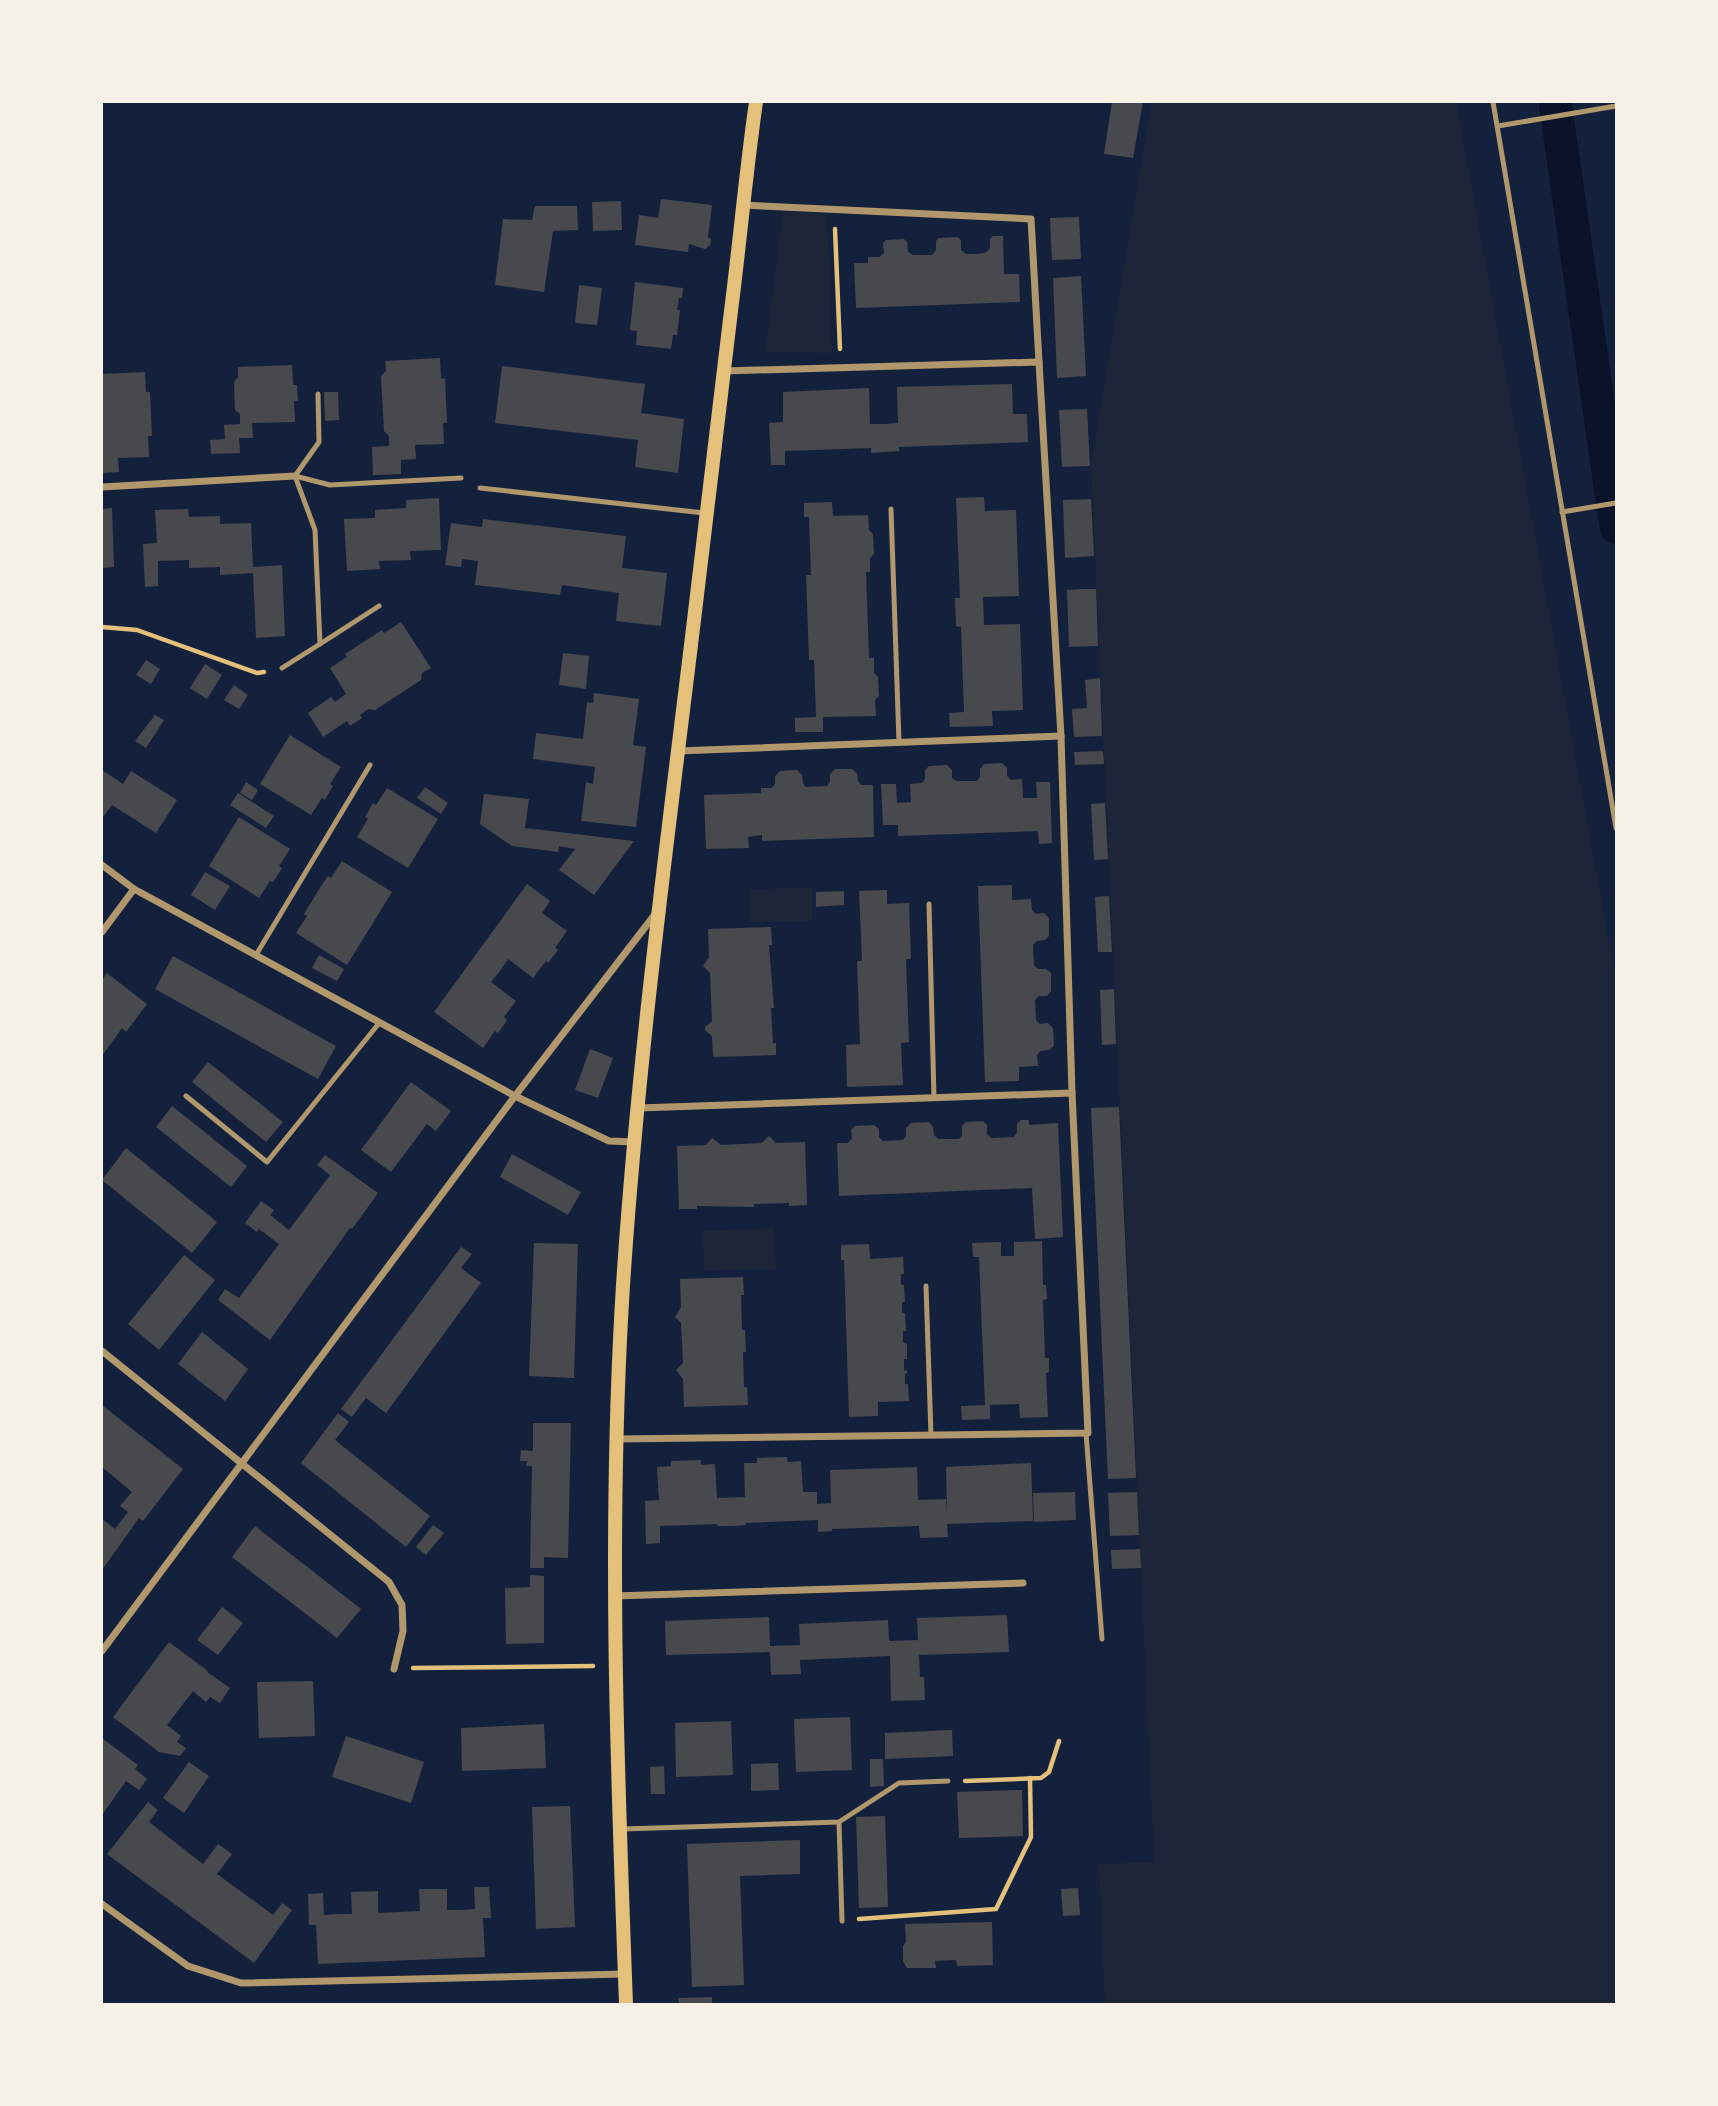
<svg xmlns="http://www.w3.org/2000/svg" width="1718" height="2106" font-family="Signika,sans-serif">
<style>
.green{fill:#1d2539}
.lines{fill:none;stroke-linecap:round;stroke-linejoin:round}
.canal{stroke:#0b132b;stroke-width:33}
.building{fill:#48494c}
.path{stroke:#e5c07b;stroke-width:4.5}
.service{stroke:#b1986c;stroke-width:5}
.minor{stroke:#b1986c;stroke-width:7}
.secondary{stroke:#e5c07b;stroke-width:14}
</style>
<rect width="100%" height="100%" fill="#14213d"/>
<g class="green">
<path d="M1152,102H1456L1616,980V2004H1105L1099,1864L1154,1862L1091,466Z"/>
<path d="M783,211L827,214L832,353L765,352Z"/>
<path d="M812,888V921L749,922V889Z"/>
<path d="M774,1228L776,1269L704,1271L703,1231Z"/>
</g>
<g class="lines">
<path class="canal" d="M1555,102L1616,527"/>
</g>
<g class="building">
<path d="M1112,102H1143L1133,158L1104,154Z"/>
<path d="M661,199L712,205L708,237L711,239L710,245L705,249L689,244L688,252L635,245L639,215L658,218Z"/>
<path d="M621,201L622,230L593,231L592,202Z"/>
<path d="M535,206H577L578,230L553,231L544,292L495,285L503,219L532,220Z"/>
<path d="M1079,217L1081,259L1052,260L1050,218Z"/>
<path d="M993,236H1003L1004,274H1019L1020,302L856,308L854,263H868V257H879L884,253L883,243L886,240L904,239L907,242L908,252L913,255H932L936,250V241L939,238L958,237L961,240V250L966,254H976L985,253L990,249V239Z"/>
<path d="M1081,276L1086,376L1057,378L1053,278Z"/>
<path d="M635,282L683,288L682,298H679L677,310H680L677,335H673L671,349L636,345L637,331L630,330Z"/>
<path d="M579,285L602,288L597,325L575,323Z"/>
<path d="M440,358L441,379L445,378L447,423H443L444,444L415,445L416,459L401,460V474L373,475L372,447L389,446V436L384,431L381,376L386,371L385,361Z"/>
<path d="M292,365L293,385H297L298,401H294L295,422L252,423L253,438H239L240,453L211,454L210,440L225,439L224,425L240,424V414L235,410L234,382L238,377V367Z"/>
<path d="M502,366L645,384L641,413L684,419L678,473L635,467L638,440L495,423Z"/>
<path d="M145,372L146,392H150L152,436H148L149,457L118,458L119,472L102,473V374Z"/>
<path d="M1012,384L1013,414H1027L1028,442L899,447V451L871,453V448L785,451V465H771L769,423L783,422V392L869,388L870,424H884L898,423L897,387Z"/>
<path d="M324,392H338L339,420L325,421Z"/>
<path d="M1087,409L1090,466L1062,467L1059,410Z"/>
<path d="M984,497L985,511L1016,510L1019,596L983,597L984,625L1020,624L1023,710L992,711L993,726L950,727L949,713L964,712L961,627L956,626L955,598H960L956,498Z"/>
<path d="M439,498L441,550L410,551L411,560L379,561L380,569L347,571L344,519L375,518V510L406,508V500Z"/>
<path d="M1091,499L1094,556L1065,558L1063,500Z"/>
<path d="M832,502L833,516L868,515L869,530L873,534L874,554L870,558V572H866L869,658H874V673L878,677L879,696L875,700L876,716L823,717V732H795V718L816,717L814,660H809L806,575H811L809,517H804V503Z"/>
<path d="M112,508L114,567L102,568V509Z"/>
<path d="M188,509L189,517L220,516V524L251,523L253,567L282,565L285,636L256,638L253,573L220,575V567L189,568V560L158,561V586L145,587L143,544L157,543L155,510Z"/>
<path d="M483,519L626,536L622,568L667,573L661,626L616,621L619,593L562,585L560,595L475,585L478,561L462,559L461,567L445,565L451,523L482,527Z"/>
<path d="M1082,589H1096L1098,646L1069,647L1067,590Z"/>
<path d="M401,622L431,668L422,673L421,680L375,710L368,709L360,715L362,718L350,726L347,721L323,737L308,713L331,697L335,702L346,694L330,668L347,657L345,654L382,630L384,633Z"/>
<path d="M563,653L589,656L586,689L559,685Z"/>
<path d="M146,660L160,669L151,684L136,675Z"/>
<path d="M205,664L222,675L207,699L190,688Z"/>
<path d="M1100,678L1102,736L1074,737L1072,709L1087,708L1085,680Z"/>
<path d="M234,685L248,695L239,709L224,700Z"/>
<path d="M594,693L639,699L633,745L646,747L636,827L581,821L586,782L593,784L595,767L533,759L536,733L583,739L587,702L593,703Z"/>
<path d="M155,715L164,720L146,748L135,741Z"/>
<path d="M290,735L341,767L330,784L333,786L325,800L322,798L311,815L260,784Z"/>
<path d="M1103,751L1104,764L1075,765L1074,752Z"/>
<path d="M1002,763L1007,768V776L1011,780L1022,779L1023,798H1037L1036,782H1050L1052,843L1039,844L1038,831L898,836V825H883L881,784H896L897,803L911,802L910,784L922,783L925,779V770L929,766L947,765L952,770V778L956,781H977L980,777V769L984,764Z"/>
<path d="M835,769H852L857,773L858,781L861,785H873L874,837L762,841V835L748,837L749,848L706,849L704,795L761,793V788H772L775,784V776L780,771L797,770L802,775L803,783L806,787L827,786L830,782V774Z"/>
<path d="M102,770L123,784L131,771L177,800L156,833L112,805L103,817L102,816Z"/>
<path d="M246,782L258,790L252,800L240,793Z"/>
<path d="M425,787L448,803L441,814L417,798Z"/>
<path d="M387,788L438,819L408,868L357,837L368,819L365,817L373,803L376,805Z"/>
<path d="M238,793L274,816L266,828L230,805Z"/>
<path d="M484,794L529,799L525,828L634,841L594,895L559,870L575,849L559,846L558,852L512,846L480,824Z"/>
<path d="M1105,803L1108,859L1094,860L1091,804Z"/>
<path d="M239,817L290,849L279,866L282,868L273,882L270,881L259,898L209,866Z"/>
<path d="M342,861L392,892L347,965L296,933L307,916L304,914L323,883L328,876L331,878Z"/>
<path d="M205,872L230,886L215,910L191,895Z"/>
<path d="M527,884L550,901L542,913L567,931L555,948L558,950L548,963L546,961L533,978L508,959L500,971L491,982L516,1001L504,1017L507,1020L503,1026L498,1033L495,1031L483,1048L434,1012Z"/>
<path d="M1012,885V900L1031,899L1032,910L1036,914L1044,913L1049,918V936L1045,940L1037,941L1033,945L1034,965L1038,969H1046L1051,973V991L1047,996H1039L1035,1000L1036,1020L1040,1024L1048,1023L1053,1028L1054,1046L1049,1050L1041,1051L1037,1055L1038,1066L1019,1067V1081L985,1082L978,886Z"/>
<path d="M887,890V904L909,903L911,959H906L909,1042L901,1043L903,1085L847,1087L846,1045L860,1044L857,961H862L859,891Z"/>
<path d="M844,891V905L816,907V892Z"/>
<path d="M1109,896L1112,952H1098L1095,897Z"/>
<path d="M771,927L772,945H769L774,1008H771L773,1043H776V1055L713,1057L712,1036L705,1030V1027L712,1021L710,973L703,966L709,957L708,929Z"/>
<path d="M319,955L344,969L337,981L312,968Z"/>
<path d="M173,956L336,1046L318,1079L155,989Z"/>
<path d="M107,973L147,1004L126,1032L122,1028L102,1056V980Z"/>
<path d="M1114,989L1116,1044L1102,1045L1100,990Z"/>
<path d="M590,1049L613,1058L598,1098L575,1090Z"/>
<path d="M208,1062L283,1122L266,1142L192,1082Z"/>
<path d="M411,1082L451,1111L436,1131L427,1124L391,1172L361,1150Z"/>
<path d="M172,1106L247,1166L231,1187L156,1127Z"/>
<path d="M1119,1107L1136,1478L1108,1479L1091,1108Z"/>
<path d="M1021,1120H1029V1125L1058,1123L1063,1237L1035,1239L1032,1188L839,1196L837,1143H848L852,1138L851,1130L855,1126L874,1125L879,1129V1137L883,1141L903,1140L906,1136V1128L911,1123L929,1122L933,1127L934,1135L938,1139H959L962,1135V1126L966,1122L983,1121L987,1125V1134L991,1138L1014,1137L1017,1132V1124Z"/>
<path d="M769,1136L776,1143L805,1142L807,1205L789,1206V1203L754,1204V1207L697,1206V1209H679L677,1146L706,1145L712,1138L721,1145L761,1143Z"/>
<path d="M126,1148L217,1222L192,1253L102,1180Z"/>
<path d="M512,1154L581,1192L568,1215L500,1177Z"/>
<path d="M325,1155L378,1193L352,1229L350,1228L270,1340L218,1300L225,1289L239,1298L279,1244L259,1229L257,1232L245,1223L261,1201L274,1210L270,1215L289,1230L330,1175L317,1165Z"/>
<path d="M1042,1241L1043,1285H1046L1047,1299L1043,1300L1045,1358H1049V1372L1046,1373L1048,1417L1020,1418L1019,1404L990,1405V1419L962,1420L961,1406L985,1405L979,1257H973L972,1243L1001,1242V1256H1014V1242Z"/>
<path d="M534,1243L578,1244L574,1378L529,1376Z"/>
<path d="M869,1244L870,1259L903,1257L904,1274H901V1285H904L905,1302H902V1313H905L906,1331H903V1342L907,1344V1359H904V1371L907,1370V1373L905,1374V1384H908L909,1401L878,1402V1416L849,1417L844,1260H841V1245Z"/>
<path d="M461,1247L472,1254L461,1268L481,1283L386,1413L366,1398L352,1417L341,1409Z"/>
<path d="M184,1255L215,1280L159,1350L128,1324Z"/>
<path d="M743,1277L744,1295H741L742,1330H745L746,1352H743L744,1387H747L748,1405L684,1407L683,1379L676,1370L683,1363L681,1323L675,1317L681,1307L680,1279Z"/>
<path d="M202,1332L248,1369L225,1401L178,1364Z"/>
<path d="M102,1405L183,1469L143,1521L139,1518L102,1570V1519L115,1529L128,1512L120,1506L132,1492L102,1467Z"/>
<path d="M338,1413L349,1422L335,1440L430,1516L406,1547L301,1463Z"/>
<path d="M533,1423H571L568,1558L544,1557V1568H530L532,1466H526L527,1461H520L521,1450L533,1451Z"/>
<path d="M787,1457L788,1462L801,1461L803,1492H817V1504L831,1503L830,1470L917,1467L918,1500L946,1499L947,1513L946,1467L1031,1463L1033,1521L947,1524L948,1537L920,1538L919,1526L832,1529V1531L818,1532V1520L746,1523V1525L732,1526H718L717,1524L660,1526V1543L646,1544L645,1501L659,1500L657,1467L671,1466V1461L701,1460V1465L715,1464L717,1498L745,1497L744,1463H757V1458Z"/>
<path d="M1075,1492L1076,1520L1034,1522L1033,1493Z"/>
<path d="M1137,1492L1139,1535L1110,1536L1108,1493Z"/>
<path d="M433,1525L444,1533L426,1555L416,1547Z"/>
<path d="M255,1526L361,1609L337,1638L232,1557Z"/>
<path d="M1140,1549L1141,1568L1112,1569L1111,1550Z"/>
<path d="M530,1575L544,1576V1643L506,1644L505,1588L530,1587Z"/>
<path d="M222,1607L243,1623L218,1655L197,1640Z"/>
<path d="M1007,1615L1009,1652L919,1655L920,1677H924L925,1700L891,1701L890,1656L800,1660L801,1674L771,1675L770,1652L666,1655L665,1621L769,1617L770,1646L800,1645L799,1624L888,1620L889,1641L918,1640L917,1618Z"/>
<path d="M169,1642L208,1671L207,1672L230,1688L220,1703L210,1697L206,1702L193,1691L167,1725L181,1736L177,1742L186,1748L180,1756L159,1752L113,1717Z"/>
<path d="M313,1681L315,1736L259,1738L257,1682Z"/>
<path d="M850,1717L852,1770L796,1772L794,1719Z"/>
<path d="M731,1721L733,1775L676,1777L675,1723Z"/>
<path d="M544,1724L546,1768L462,1771L461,1728Z"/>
<path d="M952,1730L953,1756L885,1759V1733Z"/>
<path d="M346,1736L424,1762L411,1803L332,1777Z"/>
<path d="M102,1738L138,1765L135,1769L147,1779L139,1790L126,1781L102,1815Z"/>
<path d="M870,1759H883L884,1786L870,1787Z"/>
<path d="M189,1762L209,1776L184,1813L163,1798Z"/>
<path d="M778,1763L779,1790L751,1791V1764Z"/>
<path d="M664,1766L665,1794H651L650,1767Z"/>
<path d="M1022,1790L1023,1836L959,1838L957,1792Z"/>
<path d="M148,1802L158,1810L149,1822L203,1864L218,1844L232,1854L217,1874L273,1915L282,1903L292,1910L254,1963L107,1854Z"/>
<path d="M570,1806L575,1927L536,1929L532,1807Z"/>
<path d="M885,1816L888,1907L859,1908L856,1817Z"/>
<path d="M800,1840V1874L740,1876L744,1985L692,1987L687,1844Z"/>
<path d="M474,1887H489L491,1918H483L485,1957L318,1964L316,1925H309L308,1894L323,1893L324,1915L340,1914H352L351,1892L378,1891V1913L420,1911L419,1889H447V1910H459L475,1909Z"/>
<path d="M1078,1888L1080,1915L1063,1916L1061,1889Z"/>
<path d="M992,1922L993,1965L957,1966L956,1960L935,1961L936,1968H907L903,1961V1946L906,1942L905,1924Z"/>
<path d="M712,1997V2004H679L678,1998Z"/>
</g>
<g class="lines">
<g class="path">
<path d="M835,229L840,349"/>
<path d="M102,627L137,630L257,673L264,672"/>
<path d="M413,1668L593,1666"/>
<path d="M965,1781L1041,1778L1049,1772L1059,1741"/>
<path d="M859,1919L996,1909L1031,1837L1030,1778"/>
</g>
<g class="service">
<path d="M1493,102L1616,828"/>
<path d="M1498,126L1616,106"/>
<path d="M295,476L330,485L461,478"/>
<path d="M480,488L704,513"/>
<path d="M891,509L899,742"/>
<path d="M1562,512L1616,503"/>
<path d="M320,644L379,606"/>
<path d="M282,668L320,644L315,530L295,476L319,442L318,394"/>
<path d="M929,904L934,1098"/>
<path d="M256,955L370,765"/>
<path d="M186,1096L267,1162L380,1022"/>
<path d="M926,1286L931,1435"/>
<path d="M1086,1433L1102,1639"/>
<path d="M839,1822L842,1921"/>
<path d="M623,1829L839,1822L899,1783L948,1781"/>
</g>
<g class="minor">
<path d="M742,205L1031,219L1039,362"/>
<path d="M102,487L295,476"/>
<path d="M678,751L1061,736"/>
<path d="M102,865L134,889L515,1096L609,1141L634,1142"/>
<path d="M102,932L134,889"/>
<path d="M638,1108L1072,1093"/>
<path d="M102,1351L389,1582L402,1605L403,1631L394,1669"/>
<path d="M617,1439L1088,1433L1072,1093L1061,736L1039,362L724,371"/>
<path d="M615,1596L1023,1583"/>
<path d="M102,1651L515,1096L656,913"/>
<path d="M102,1904L188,1966L241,1983L625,1974"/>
</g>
<path class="secondary" d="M626,2004C617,1765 608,1524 623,1285C637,1071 665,858 691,645C704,534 718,423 731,311C740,241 746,171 756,102"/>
</g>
<rect width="1718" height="2106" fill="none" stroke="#f6f1e7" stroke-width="206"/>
</svg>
